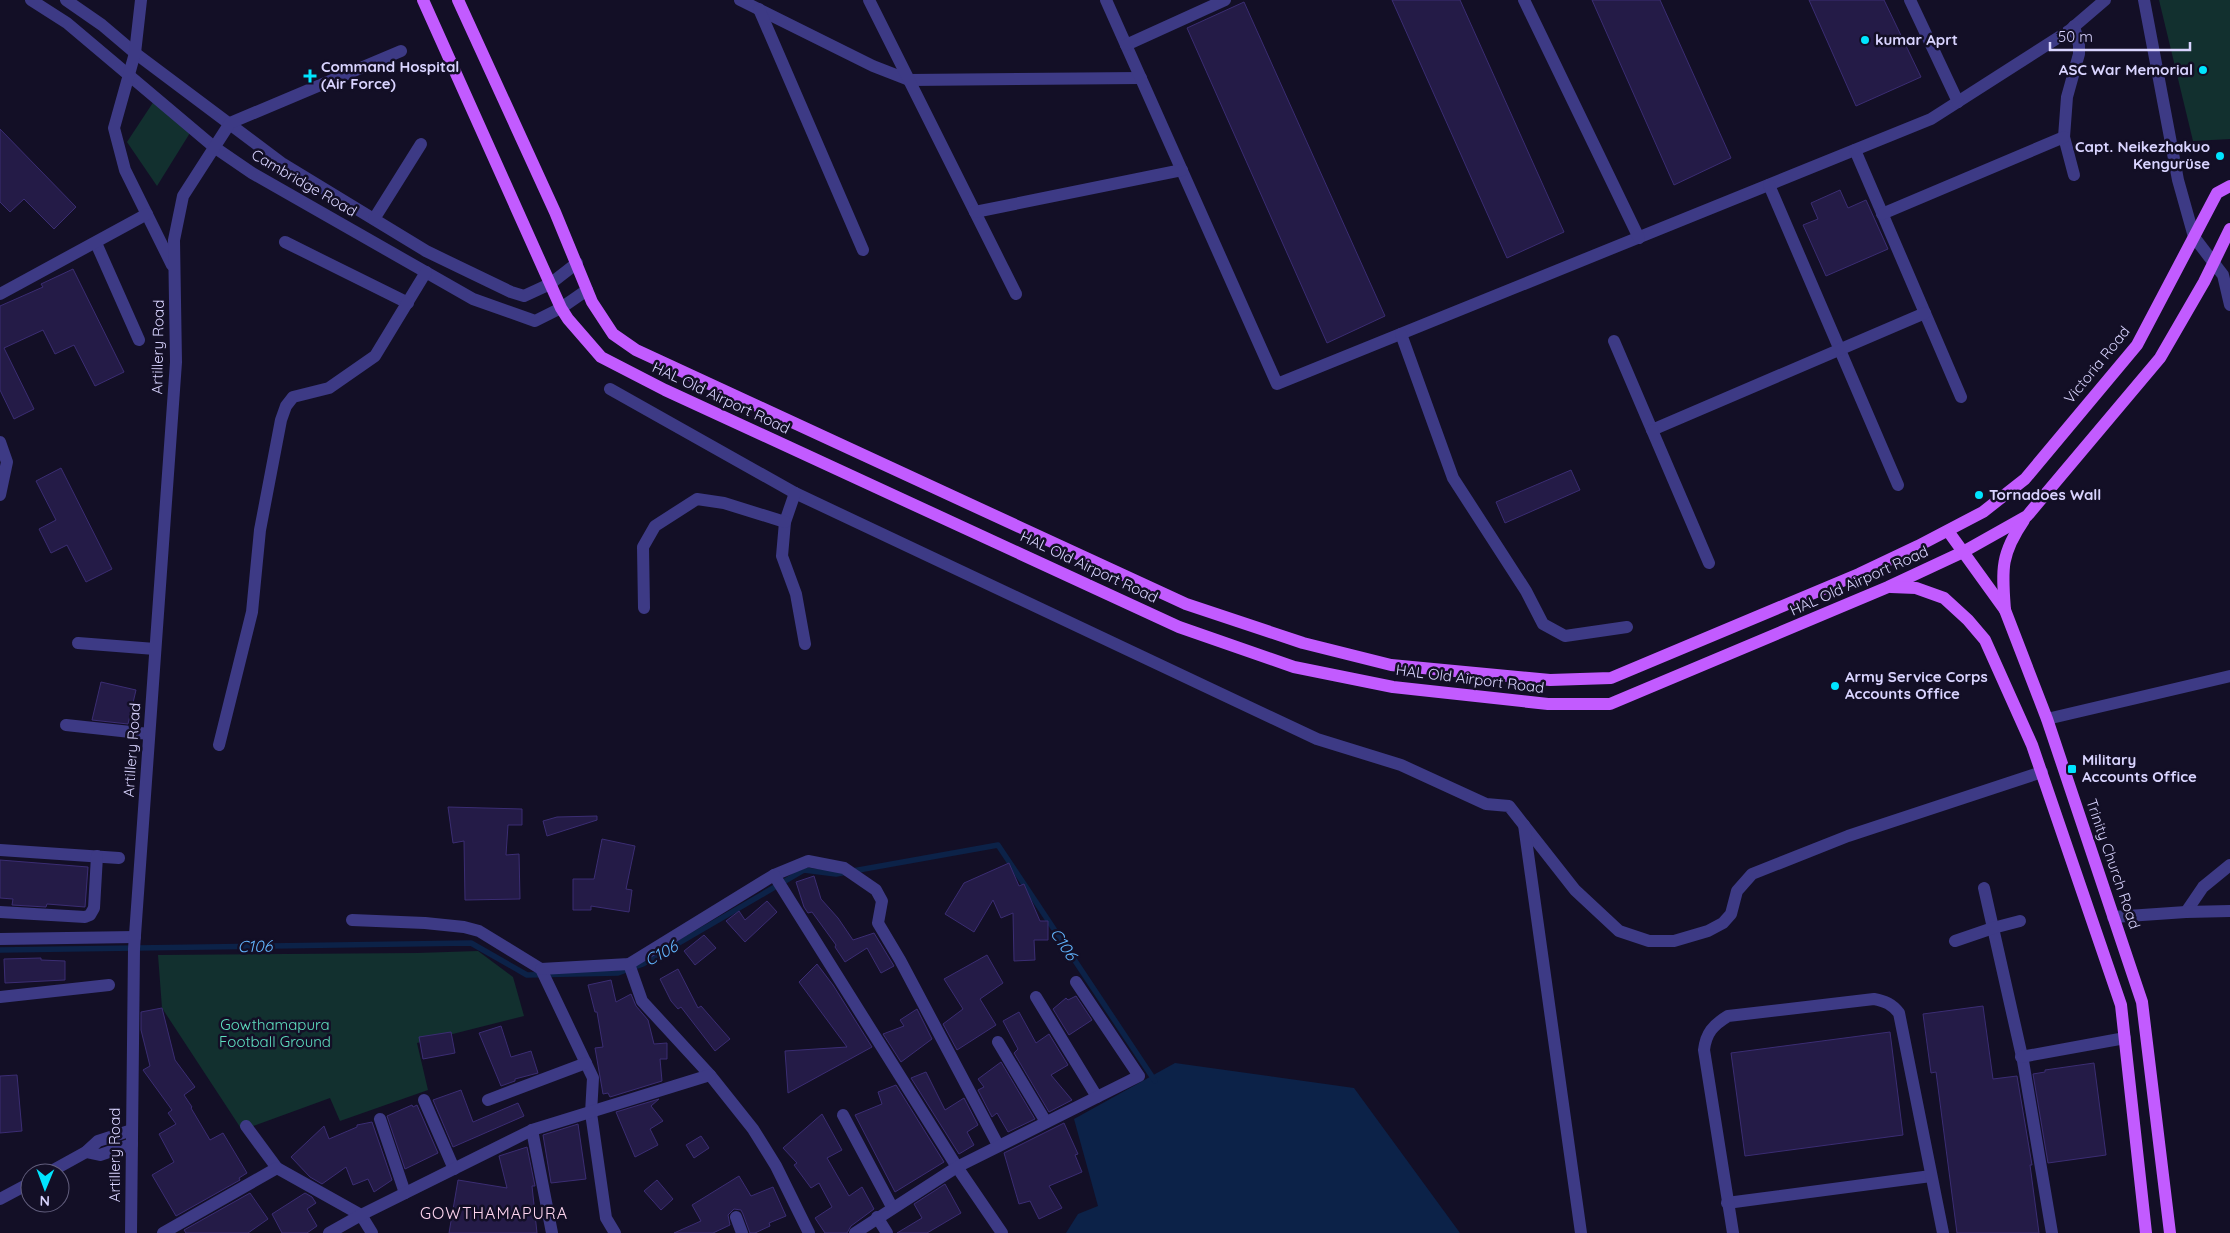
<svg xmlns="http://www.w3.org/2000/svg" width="2230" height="1233" font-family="Quicksand,sans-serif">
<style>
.green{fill:#12302f}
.water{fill:#0c2248}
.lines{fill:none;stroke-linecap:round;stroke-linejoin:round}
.stream{stroke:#0c2248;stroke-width:5.5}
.building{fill:#241b47;stroke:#3b2d73}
.minor{stroke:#3d3a85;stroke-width:12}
.major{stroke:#c25bff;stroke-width:12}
.poi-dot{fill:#00e5ff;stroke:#130f26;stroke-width:2}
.labels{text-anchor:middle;stroke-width:5;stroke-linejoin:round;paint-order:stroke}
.poi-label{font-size:15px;font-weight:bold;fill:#d9d4ff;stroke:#130f26;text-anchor:start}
.street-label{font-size:15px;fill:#d9d4ff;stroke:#130f26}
.park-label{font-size:15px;fill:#5fe0c0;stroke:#130f26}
.water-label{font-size:16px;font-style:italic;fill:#62b6ff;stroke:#130f26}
.neighbourhood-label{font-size:16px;letter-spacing:1px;fill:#ffd6f0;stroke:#130f26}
</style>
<rect width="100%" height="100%" fill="#130f26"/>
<g class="green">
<path d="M2159,0H2230V139L2193,141Z"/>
<path d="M156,98L193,128L157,186L127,142Z"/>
<path d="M478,951L513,977L524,1016L417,1043L428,1090L340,1121L330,1098L242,1130L162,1008L158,955L417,953Z"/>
</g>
<path class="water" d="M1175,1063L1354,1088L1460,1233H1066L1078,1214L1098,1206L1074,1119Z"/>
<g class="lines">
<path class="stream" d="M0,950L471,943L527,975L618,973L643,964L804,870L836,874L998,845L1155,1081"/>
</g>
<g class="building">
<path d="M1392,0H1460L1564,232L1507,258Z"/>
<path d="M1592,0H1660L1731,158L1674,185Z"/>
<path d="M1809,0H1884L1921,77L1856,106Z"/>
<path d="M1244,2L1385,316L1327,343L1187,28Z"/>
<path d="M0,129L76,207L54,229L24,199L10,212L0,202Z"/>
<path d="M1840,190L1848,208L1866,200L1888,249L1826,276L1803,225L1818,219L1811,203Z"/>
<path d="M73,269L124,372L95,386L74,345L55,354L43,330L4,348L34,409L14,419L0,390V306L43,287L41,284Z"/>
<path d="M61,468L112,569L86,582L67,545L51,553L39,529L56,520L36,481Z"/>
<path d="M1571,470L1580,490L1505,523L1496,502Z"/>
<path d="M101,682L136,690L128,724L92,720Z"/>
<path d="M448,807L522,809V825H508L506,855L519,854L520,899L465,900L464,841L453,843Z"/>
<path d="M597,816V820L547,836L543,821L557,817Z"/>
<path d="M602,839L635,846L626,889L632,890L629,912L591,906V910H573V879H594Z"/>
<path d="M0,860L88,867L85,907L47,904L46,907L12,905L13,899L0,898Z"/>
<path d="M1009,863L1019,886L1024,884L1040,921H1048V940H1034L1035,960L1014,961L1013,913L1001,918L993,900L974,932L945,914L964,883Z"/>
<path d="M814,876L821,899L838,918L853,940L874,933L894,966L881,973L867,948L845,962L835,947L836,945L812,912L808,913L804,907L796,882Z"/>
<path d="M767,901L777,912L745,942L726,921L739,911L745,920Z"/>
<path d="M704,935L716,948L695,965L684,951Z"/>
<path d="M987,955L1003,983L980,999L996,1025L957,1050L943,1024L963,1009L944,979Z"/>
<path d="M41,958V960L65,961V980L5,983L4,959Z"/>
<path d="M817,964L833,985L872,1047L788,1093L785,1051L847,1047L799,982Z"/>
<path d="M678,969L698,1008L701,1006L730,1039L715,1051L681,1007L678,1009L671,1001L660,979Z"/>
<path d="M611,980L616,1002L631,994L636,1006L648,1020L654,1044L667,1043V1059H660L662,1081L610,1097L608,1093L603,1094L595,1048L603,1047L597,1012H595L588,985Z"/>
<path d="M1076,996L1092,1020L1069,1035L1053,1009L1066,998L1068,1000Z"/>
<path d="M1983,1006L1993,1079L2017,1076L2032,1165H2030L2039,1233H1957L1936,1072L1931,1073L1923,1014Z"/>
<path d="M162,1008L175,1060L195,1087L184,1095L192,1107L191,1108L210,1140L223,1133L247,1173L239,1178L240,1180L176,1216L152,1175L174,1162L159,1134L176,1124L168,1113L172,1110L143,1070L150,1066L141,1030V1012Z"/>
<path d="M917,1009L932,1039L901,1062L883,1034L904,1026L900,1020Z"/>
<path d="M1019,1012L1036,1043L1049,1034L1068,1065L1051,1075L1072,1100L1049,1112L1014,1053L1018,1049L1003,1021Z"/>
<path d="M501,1026L511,1057L531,1051L538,1073L515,1079V1081L501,1086L479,1033Z"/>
<path d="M451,1032L455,1053L423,1059L419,1037Z"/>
<path d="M1890,1032L1903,1135L1745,1156L1731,1053Z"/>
<path d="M1001,1062L1035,1119L1008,1132L997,1113L992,1117L978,1090L984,1087L978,1079Z"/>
<path d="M2094,1063L2106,1155L2048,1163L2033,1074L2045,1072V1070Z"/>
<path d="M926,1072L945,1110L964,1098L978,1125L967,1132L974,1145L959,1154L911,1078Z"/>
<path d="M17,1075L22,1131L0,1133V1076Z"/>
<path d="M896,1085L944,1162L895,1192L855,1115L882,1104L878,1092Z"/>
<path d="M461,1090L473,1122L518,1103L524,1116L453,1147L433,1100Z"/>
<path d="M659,1099L651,1106L663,1121L650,1129L658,1145L635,1157L616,1112Z"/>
<path d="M412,1105L413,1107L417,1105L438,1153L405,1169L387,1116Z"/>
<path d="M822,1114L842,1150L827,1158L849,1196L862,1187L874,1209L851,1226L847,1233H825L815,1218L832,1207L819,1183L811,1188L794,1165L797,1163L783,1148Z"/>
<path d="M372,1122L392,1180L374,1192L368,1179L353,1185L346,1167L322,1184L310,1177L291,1157L324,1126L329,1139L357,1127V1125Z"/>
<path d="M1064,1123L1078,1154L1075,1155L1082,1172L1049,1186L1062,1208L1039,1219L1030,1201L1019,1204L1004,1153Z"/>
<path d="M578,1124L586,1179L551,1183L543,1135Z"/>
<path d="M701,1136L709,1148L694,1158L686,1145Z"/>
<path d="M527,1147L535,1186H532L537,1233H449L458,1180L507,1188L499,1156Z"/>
<path d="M739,1176L751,1196L773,1187L786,1216L769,1223L770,1226L755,1233H750L743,1214L741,1210L734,1209L728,1215L730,1225L713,1233H674L701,1221L692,1205Z"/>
<path d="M657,1180L673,1199L661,1210L644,1191Z"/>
<path d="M945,1184L961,1213L927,1233H897L922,1218L914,1204Z"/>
<path d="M250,1193L268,1219L248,1233H186L184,1230Z"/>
<path d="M305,1193L312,1197L316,1203L307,1209L317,1226L307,1233H282L272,1214Z"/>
</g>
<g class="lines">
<g class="minor">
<path d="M31,0L67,23L214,147L252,173L473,299L535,321L561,308L587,290"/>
<path d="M66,0L102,25L135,53L283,164L426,251L511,292L524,296L550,284L577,263"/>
<path d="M141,0L135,53L114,128L125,170L172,265"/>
<path d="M740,0L873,66L909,80L1141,78"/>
<path d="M869,0L1016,294"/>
<path d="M1106,0L1277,384L1931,119L2070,30L2105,0"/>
<path d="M1524,0L1639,238"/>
<path d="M1910,0L1958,102"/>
<path d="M2144,0L2178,180L2194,237L2223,275L2230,305"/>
<path d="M759,9L863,250"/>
<path d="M2074,26L2079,45V54L2067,97L2064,137L2074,175"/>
<path d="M1126,45L1225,0"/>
<path d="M1855,150L1961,397"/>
<path d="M1769,185L1898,485"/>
<path d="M975,212L1182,170"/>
<path d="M1882,214L2064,137"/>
<path d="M374,219L421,144"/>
<path d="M285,242L408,303"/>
<path d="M96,243L139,340"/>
<path d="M0,294L147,214"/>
<path d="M1401,334L1453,478L1526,591L1543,624L1565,636L1627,627"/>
<path d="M1614,341L1652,430L1925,313"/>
<path d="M610,389L795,493L1317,739L1401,765L1486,804L1509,806L1575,890L1619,931L1649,941H1674L1708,931L1723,923L1731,914L1737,891L1752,874L1848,836L2042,772"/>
<path d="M1652,430L1709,563"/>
<path d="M0,442L7,462L0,495"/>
<path d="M795,493L785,522L782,556L796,594L805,644"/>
<path d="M644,608L643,547L655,526L697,499L724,503L785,522"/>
<path d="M78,643L155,649"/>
<path d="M2047,719L2230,676"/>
<path d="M66,725L149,734"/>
<path d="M219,745L252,612L260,530L281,420L286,406L293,397L329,388L375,356L426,272"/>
<path d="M1524,825L1581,1233"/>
<path d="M0,850L119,858"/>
<path d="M774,875L808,861L844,868L876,890L882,901L878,923L900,960L998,1145"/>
<path d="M1984,888L2023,1061L2052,1233"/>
<path d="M0,912L85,917L90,915L94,908L97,856"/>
<path d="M2186,912L2203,887L2230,865"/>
<path d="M2113,917L2186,912L2230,911"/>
<path d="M352,920L425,923L464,927L479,931L541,969L593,1078L591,1113L606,1218L615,1233"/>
<path d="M0,939L135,937"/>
<path d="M1955,941L1993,928L2020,921"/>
<path d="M629,964L642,1001L710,1075L753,1129L776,1166L809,1233"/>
<path d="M541,969L629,964L774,875L957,1167L1002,1233"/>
<path d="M0,997L109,985"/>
<path d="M1036,997L1097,1097"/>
<path d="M998,1042L1046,1122"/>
<path d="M2021,1057L2125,1038"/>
<path d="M424,1100L454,1169"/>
<path d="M488,1100L586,1063"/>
<path d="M843,1115L892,1207"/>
<path d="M380,1119L405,1193"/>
<path d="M246,1126L277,1168"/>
<path d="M532,1130L552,1233"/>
<path d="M86,1152L100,1155L132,1144"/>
<path d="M48,1173L86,1152L98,1141L132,1130"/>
<path d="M0,1199L30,1183"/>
<path d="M1727,1203L1931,1176"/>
<path d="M736,1217L742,1233"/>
<path d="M877,1217L887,1233"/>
<path d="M131,1233L134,949L176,362L174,240L183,196L230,123L401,51"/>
<path d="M163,1233L277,1168L361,1215L372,1233"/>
<path d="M329,1233L361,1215L532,1130L710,1075"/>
<path d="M855,1233L957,1167L1139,1076L1076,982"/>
<path d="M1733,1233L1704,1050C1706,1033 1713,1025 1728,1016L1874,999C1885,1001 1892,1004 1899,1013L1943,1233"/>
</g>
<g class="major">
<path d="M423,0L561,308L568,319L601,357L665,390L1179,627L1294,667L1393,687L1548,704H1610L1888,587L1963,552L2027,516L2160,358L2204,282L2230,229"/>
<path d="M458,0L555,212L592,302L613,334L636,350L1186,604L1303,643L1391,665L1550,680L1611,678L1859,574L1918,546L1983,512L2025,479L2137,345L2217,193L2230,186"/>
<path d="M1948,531L2005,610L2047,719L2142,1002L2170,1233"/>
<path d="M1891,587L1916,588L1944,598L1968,620L1985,640L2032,745L2121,1005L2146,1233"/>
<path d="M2005,610C2002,570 2000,555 2024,520"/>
</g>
</g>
<g class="poi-dot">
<circle cx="1865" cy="40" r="5"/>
<circle cx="2203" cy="70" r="5"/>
<path d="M307.5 68.5h5v5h5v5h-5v5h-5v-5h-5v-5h5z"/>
<circle cx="2220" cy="156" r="5"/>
<circle cx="1979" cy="495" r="5"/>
<circle cx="1835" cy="686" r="5"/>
<rect x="2067" y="764" width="10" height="10" rx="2.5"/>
</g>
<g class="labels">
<g class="poi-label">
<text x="1875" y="45">kumar Aprt</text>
<text x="321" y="72">Command Hospital<tspan x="321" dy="17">(Air Force)</tspan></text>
<text x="2193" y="75" text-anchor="end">ASC War Memorial</text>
<text x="2210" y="152" text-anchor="end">Capt. Neikezhakuo<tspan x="2210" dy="17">Kengurüse</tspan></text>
<text x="1989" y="500">Tornadoes Wall</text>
<text x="1845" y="682">Army Service Corps<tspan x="1845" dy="17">Accounts Office</tspan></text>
<text x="2082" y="765">Military<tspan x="2082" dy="17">Accounts Office</tspan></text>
</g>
<g class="street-label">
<text transform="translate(304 183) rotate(30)" y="5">Cambridge Road</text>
<text transform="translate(158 347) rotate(-89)" y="5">Artillery Road</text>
<text transform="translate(2097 365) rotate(-51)" y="5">Victoria Road</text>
<text transform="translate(721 398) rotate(25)" y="5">HAL Old Airport Road</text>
<text transform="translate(1089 567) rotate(25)" y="5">HAL Old Airport Road</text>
<text transform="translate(1859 581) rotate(-24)" y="5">HAL Old Airport Road</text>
<text transform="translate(1470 679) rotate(7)" y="5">HAL Old Airport Road</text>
<text transform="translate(132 750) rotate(-86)" y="5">Artillery Road</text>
<text transform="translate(2113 864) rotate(71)" y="5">Trinity Church Road</text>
<text transform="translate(115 1155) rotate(-90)" y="5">Artillery Road</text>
</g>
<g class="park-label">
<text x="275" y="1030">Gowthamapura<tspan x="275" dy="17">Football Ground</tspan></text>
</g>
<g class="water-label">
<text transform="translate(1064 944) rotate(56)" y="6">C106</text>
<text transform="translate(255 946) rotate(-1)" y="6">C106</text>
<text transform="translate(661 953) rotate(-29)" y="6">C106</text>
</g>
<g class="neighbourhood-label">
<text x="494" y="1219">GOWTHAMAPURA</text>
</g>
</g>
<g transform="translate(45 1188) rotate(181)"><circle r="24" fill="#130f26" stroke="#625e7d"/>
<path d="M0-4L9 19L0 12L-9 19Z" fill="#00e5ff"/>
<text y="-8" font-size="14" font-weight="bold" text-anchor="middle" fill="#d9d4ff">N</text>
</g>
<path d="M2050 42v8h140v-8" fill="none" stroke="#d9d4ff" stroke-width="2.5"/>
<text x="2058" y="42" font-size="15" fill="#d9d4ff" stroke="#130f26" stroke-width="4" paint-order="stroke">50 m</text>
</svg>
